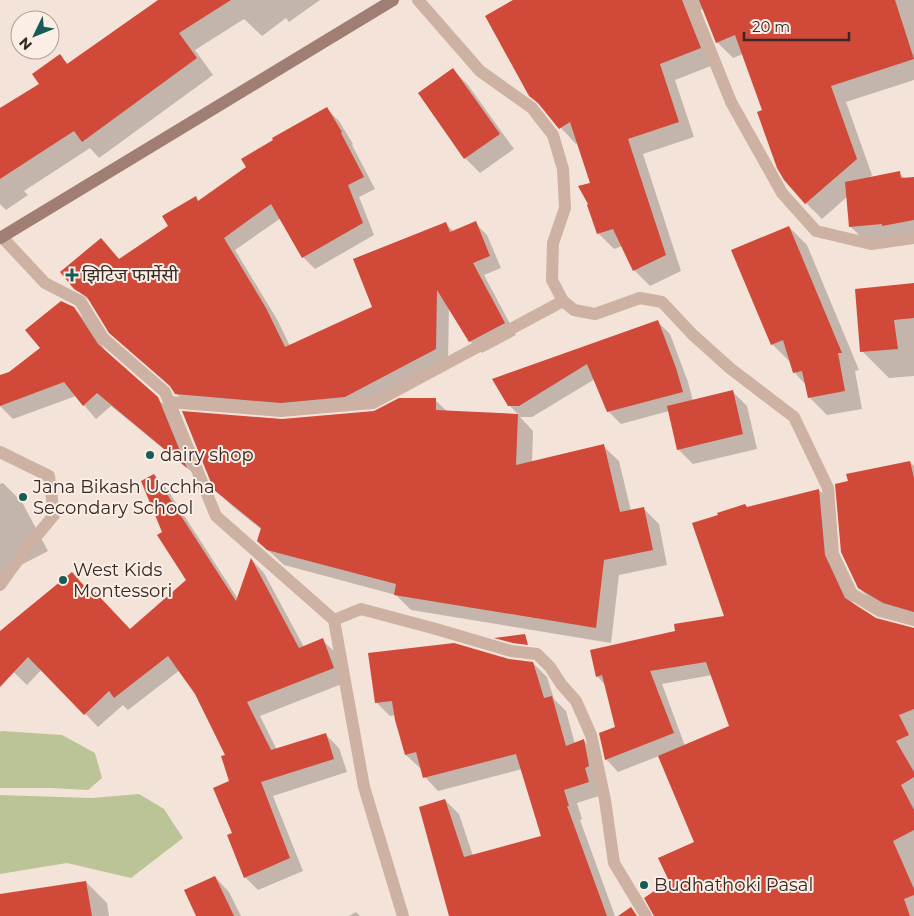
<svg xmlns="http://www.w3.org/2000/svg" width="914" height="916" font-family="Montserrat,'Noto Sans Devanagari',sans-serif">
<style>
.green{fill:#bbc497}
.shadow{fill:#0003;fill-rule:evenodd}
.building{fill:#d14939}
.lines{fill:none;stroke-linecap:round;stroke-linejoin:round}
.street{stroke:#cdb1a3;stroke-width:12}
.secondary{stroke:#a07e74;stroke-width:12}
.poi-dot{fill:#185c57;stroke:#fbeee5;stroke-width:2}
.labels{text-anchor:middle;stroke-width:4;stroke-linejoin:round;paint-order:stroke}
.poi-label{font-size:18px;fill:#372926;stroke:#fbeee5;text-anchor:start}
</style>
<rect width="100%" height="100%" fill="#f4e3d8"/>
<g class="green">
<path d="M2,731L62,735L95,753L102,778L88,790L50,788H0V732Z"/>
<path d="M139,794L164,809L183,838L131,878L67,863L0,874V795L92,798Z"/>
</g>
<g class="shadow">
<path d="M160,0H320L289,22L286,18L262,36L244,19L195,50L213,75L99,158L90,148L24,191L28,195L6,210L0,204V110L41,84L60,56L69,65Z"/>
<path d="M516,0H914V80L846,102L872,175L869,178L899,173L905,179L914,178V235L863,239L850,226L848,196L822,219L806,203L764,111L743,54L733,58L717,42L704,9L699,10L716,64L675,80L694,137L643,154L681,271L650,286L634,270L622,246L614,249L598,233L591,184L578,143L576,144L530,95Z"/>
<path d="M453,70L468,85L514,149L480,173L465,158Z"/>
<path d="M327,109L339,121L353,144L352,145L375,189L359,197L374,235L315,269L303,257L281,218L235,250L278,321L290,346L374,308L445,223L454,232L475,223L487,235L501,268L484,275L516,335L482,353L470,341L449,307L448,361L357,409L188,406L93,304L75,288L101,240L120,260L169,226L195,198L199,202Z"/>
<path d="M789,227L807,245L859,370L855,371L862,409L827,415L809,397L806,385L794,372L791,363L772,344Z"/>
<path d="M856,290L914,311V376L889,378L862,351Z"/>
<path d="M74,308L87,322L108,355L171,411L198,477L111,406L96,419L76,396L13,419L0,406V376L9,373L42,348Z"/>
<path d="M658,322L670,334L688,382L693,401L732,391L747,406L757,449L693,464L678,449L669,411L621,424L608,411L595,379L532,417H520L533,431L532,463L603,446L619,461L631,511L643,508L659,524L667,565L619,575L611,643L411,610L396,595L284,565L258,541L262,530L231,505L215,489L282,420L374,412L435,400L448,412L519,415L509,405Z"/>
<path d="M910,462L914,466V621L872,601L859,588Z"/>
<path d="M153,476L167,489L238,599L252,560L264,573L304,647L322,640L336,653L347,682L260,716L277,750L325,734L339,748L347,772L273,796L303,871L258,890L245,877L233,834L231,781L227,756L197,694L180,670L128,710L123,705L98,727L42,669L27,685L0,659V633L72,573L93,596L130,630L188,581L164,532Z"/>
<path d="M3,483L22,502L48,551L0,576V484Z"/>
<path d="M819,490L831,502L837,569L854,605L877,620L914,628V916H708L695,843L659,756L618,772L606,759L616,728L606,686L597,676L677,632L726,617L748,508ZM712,675L730,727L685,746L662,684Z"/>
<path d="M509,660L533,663L547,677L554,699L566,711L575,744L583,740L597,754L602,795L577,803L582,819L580,820L615,916H450L445,800L459,814L473,856L542,837L522,769L438,791L425,777L422,768H420L406,755L396,715L390,716L376,702Z"/>
<path d="M215,877L229,892L241,916H197Z"/>
<path d="M86,882L107,903L109,916H12Z"/>
<path d="M356,912L360,916H349Z"/>
</g>
<g class="building">
<path d="M158,0H231L179,33L197,58L82,142L74,131L0,179V108L39,84L32,74L60,54L67,64Z"/>
<path d="M513,0H682L701,48L660,64L679,122L628,139L666,255L633,271L613,229L597,234L587,205L588,204L578,186L590,183L570,122L559,129L538,103L529,96L485,16Z"/>
<path d="M699,0H895L914,59L831,86L857,159L805,204L784,180L777,168L757,112L762,110L735,35L716,43Z"/>
<path d="M453,68L500,134L464,159L418,93Z"/>
<path d="M327,107L342,132L341,133L364,177L348,185L363,223L302,258L271,204L224,238L266,308L285,347L372,307L353,259L446,222L450,232L476,221L490,256L473,263L505,323L469,342L437,290L436,349L345,397L281,403L175,394L170,386L109,333L87,297L74,289L60,272L101,238L119,259L168,226L162,216L196,196L198,201L246,167L241,159L273,140L272,138Z"/>
<path d="M900,171L901,178L914,177V220L882,226V224L849,227L845,182Z"/>
<path d="M789,226L842,353H838L845,391L808,398L802,371L793,373L783,340L771,345L731,250Z"/>
<path d="M914,283V318L894,320L898,349L860,352L855,289Z"/>
<path d="M61,301L74,307L98,344L158,397L187,468L97,393L83,406L64,382L0,406V375L9,372L40,348L25,330Z"/>
<path d="M658,320L676,368L683,392L607,412L587,364L519,406H508L492,379Z"/>
<path d="M733,390L743,434L677,450L667,406Z"/>
<path d="M399,398H436V410L518,414L516,465L604,444L620,512L644,507L653,550L604,560L596,628L394,595L396,584L267,550L257,541L261,528L214,490L182,411L282,419L374,411Z"/>
<path d="M910,461L914,478V612L883,603L858,588L841,552L835,484L848,481L846,474Z"/>
<path d="M154,474L236,601L251,558L299,648L323,638L334,668L247,702L271,750L326,733L334,759L261,782L290,858L244,878L227,835L232,833L213,788L229,781L221,756L225,755L195,694L168,656L114,698L109,691L84,715L28,657L0,687V631L72,572L92,595L95,592L130,629L186,580L157,535L162,532L141,481Z"/>
<path d="M819,489L825,555L845,598L876,618L914,628V709L899,715L909,735L896,741L914,772V777L901,785L914,810V830L893,841L914,889V895L904,899L910,916H654L644,898L669,881L658,858L694,842L658,756L729,726L706,662L650,671L674,733L605,760L599,733L615,727L602,675L596,677L590,650L675,631L674,624L724,616L692,523L718,515L717,513L745,504L747,507Z"/>
<path d="M525,634L528,645L513,643L494,638Z"/>
<path d="M454,643L509,659L533,662L544,698L552,696L566,746L584,739L589,766L585,768L589,782L564,790L569,806H567L607,916H449L419,807L445,799L464,857L541,836L516,754L423,778L416,752L405,755L395,720L392,701L375,703L368,653Z"/>
<path d="M215,876L234,916H196L184,890Z"/>
<path d="M86,881L92,916H0V894Z"/>
<path d="M631,907L637,916H618Z"/>
</g>
<g class="lines">
<g class="street">
<path d="M418,0L480,71L532,108L553,135L563,169L565,208L553,243L552,280L563,301L574,310L595,314L640,298L662,302L693,335L731,369L794,417L828,488L833,554L852,594L880,611L914,620"/>
<path d="M690,0L731,102L782,193L816,231L871,244L914,238"/>
<path d="M2,237L45,283L80,301L103,338L165,392L216,516L334,620L364,787L403,916"/>
<path d="M169,402L281,411L373,403L563,301"/>
<path d="M0,452L49,476L54,515L25,550L0,585"/>
<path d="M334,620L361,609L436,629L511,651L537,654L550,667L561,684L576,701L591,735L605,800L614,863L646,916"/>
</g>
<path class="secondary" d="M0,238L393,0"/>
</g>
<g class="poi-dot">
<path d="M69.5 267.5h5v5h5v5h-5v5h-5v-5h-5v-5h5z"/>
<circle cx="150" cy="455" r="5"/>
<circle cx="23" cy="497" r="5"/>
<circle cx="63" cy="580" r="5"/>
<circle cx="644" cy="885" r="5"/>
</g>
<g class="labels">
<g class="poi-label">
<text x="82" y="281">झिटिज फार्मेसी</text>
<text x="160" y="461">dairy shop</text>
<text x="33" y="493">Jana Bikash Ucchha<tspan x="33" dy="21">Secondary School</tspan></text>
<text x="73" y="576">West Kids<tspan x="73" dy="21">Montessori</tspan></text>
<text x="654" y="891">Budhathoki Pasal</text>
</g>
</g>
<g transform="translate(35 35) rotate(227)"><circle r="24" fill="#fbeee5" stroke="#ad9f99"/>
<path d="M0-4L9 19L0 12L-9 19Z" fill="#185c57"/>
<text y="-8" font-size="14" font-weight="bold" text-anchor="middle" fill="#372926">N</text>
</g>
<path d="M744 32v8h105v-8" fill="none" stroke="#372926" stroke-width="2.5"/>
<text x="752" y="32" font-size="15" fill="#372926" stroke="#fbeee5" stroke-width="4" paint-order="stroke">20 m</text>
</svg>
